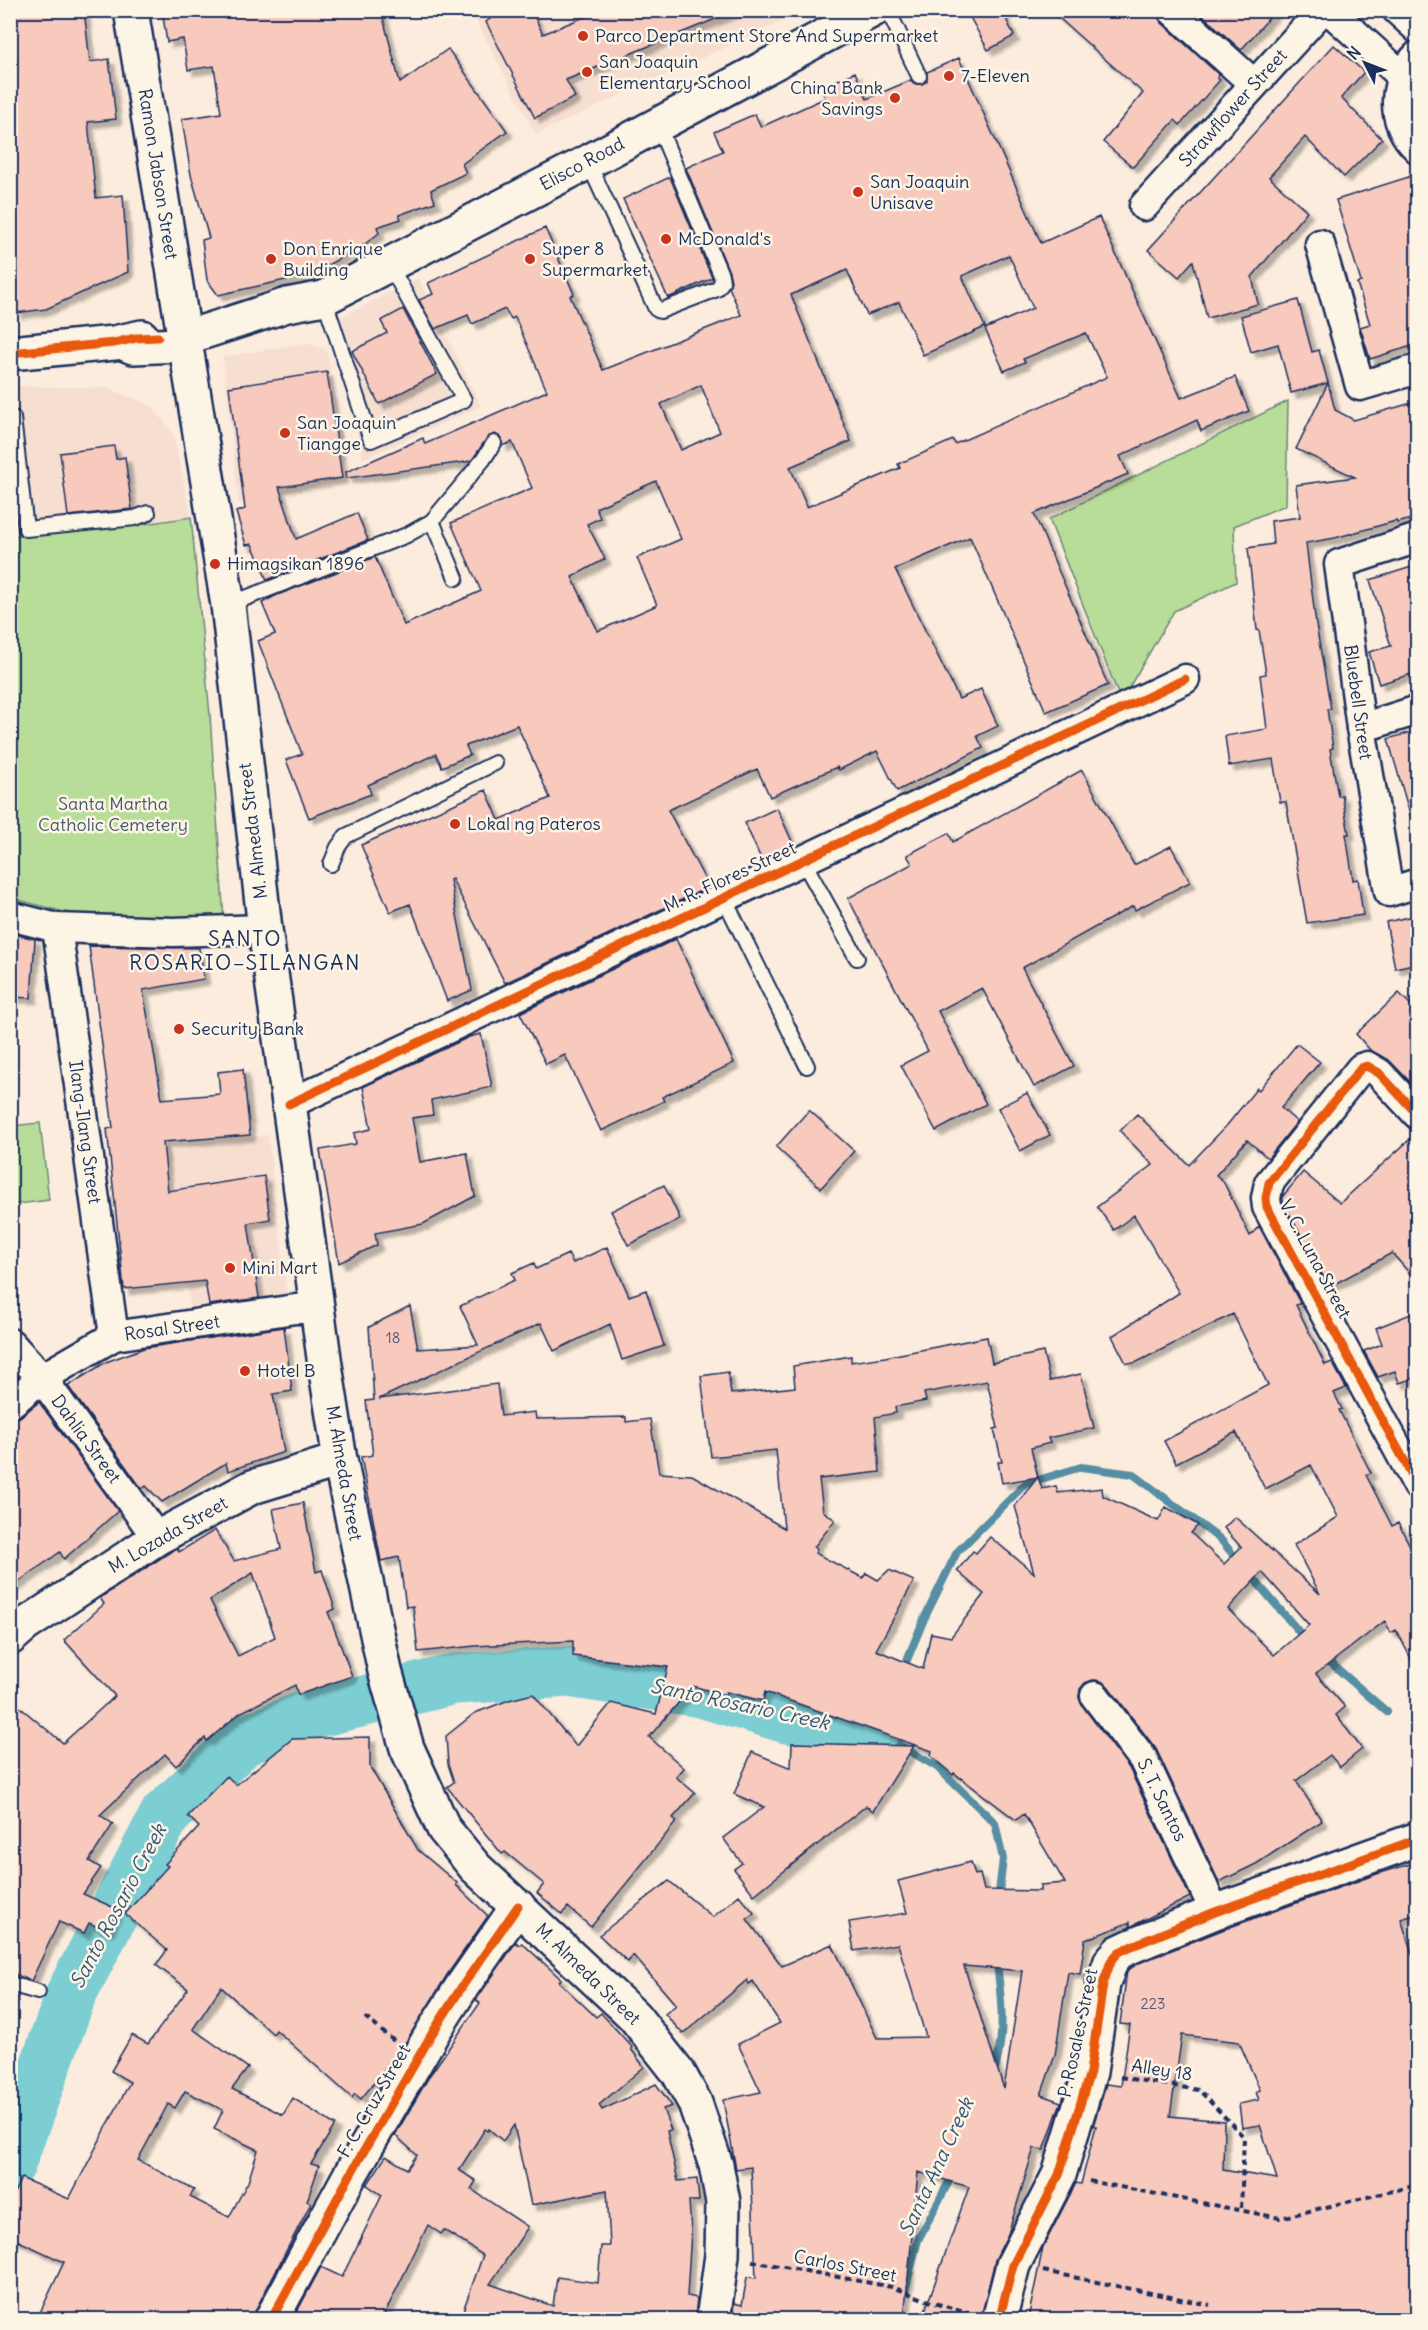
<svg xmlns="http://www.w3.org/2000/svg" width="1428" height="2330" font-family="Delius,sans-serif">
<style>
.built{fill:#f6ded1}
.green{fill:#b8dd98;stroke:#6a867b;stroke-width:1.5}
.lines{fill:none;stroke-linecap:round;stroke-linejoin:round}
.stream{stroke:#568ea4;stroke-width:8}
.river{stroke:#7dced3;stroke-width:51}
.building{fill:#f8c9bd;stroke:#1b2f5e;stroke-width:1.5;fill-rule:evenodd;filter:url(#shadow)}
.lane-casing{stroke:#1b2f5e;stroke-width:18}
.street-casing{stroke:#1b2f5e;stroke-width:33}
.secondary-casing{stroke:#1b2f5e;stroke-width:38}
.path{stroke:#1b2f5e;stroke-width:4;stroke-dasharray:6 4.5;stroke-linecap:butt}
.lane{stroke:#fcf5e5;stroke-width:14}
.street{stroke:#fcf5e5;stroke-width:28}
.secondary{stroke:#fcf5e5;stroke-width:33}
.cycleway-casing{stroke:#fcf5e5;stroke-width:13}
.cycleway{stroke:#e8590c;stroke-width:9}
.poi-dot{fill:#c8321e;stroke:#fcf5e5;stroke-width:2}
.labels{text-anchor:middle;stroke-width:5;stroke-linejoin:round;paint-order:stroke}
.number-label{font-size:15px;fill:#525676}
.poi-label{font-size:18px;fill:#1b2f5e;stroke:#fcf5e5;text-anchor:start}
.street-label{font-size:18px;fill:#1b2f5e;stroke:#fcf5e5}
.park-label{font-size:18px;fill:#425a6c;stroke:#fcf5e5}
.water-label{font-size:20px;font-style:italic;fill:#34577b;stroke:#fcf5e5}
.quarter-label{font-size:21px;letter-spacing:1.5px;fill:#1b2f5e;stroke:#fcf5e5}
</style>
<defs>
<filter id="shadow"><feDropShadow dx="5.5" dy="5.5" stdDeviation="1.5" flood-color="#0004"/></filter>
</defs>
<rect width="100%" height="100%" fill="#fbecdd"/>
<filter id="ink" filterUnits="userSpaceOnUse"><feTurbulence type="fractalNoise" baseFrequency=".0167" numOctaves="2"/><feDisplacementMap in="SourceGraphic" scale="12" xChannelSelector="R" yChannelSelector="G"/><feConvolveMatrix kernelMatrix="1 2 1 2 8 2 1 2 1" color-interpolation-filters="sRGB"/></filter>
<g filter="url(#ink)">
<g class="built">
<path d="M471,11H805L536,134Z"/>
<path d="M418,278L481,406L363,459L343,364L326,325Z"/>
<path d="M305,343L326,349L352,479L239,503L223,357Z"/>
<path d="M10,386L108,388L152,406L173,433L191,517L19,537L11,443Z"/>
<path d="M268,1135L288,1304L192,1318L165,1147Z"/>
</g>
<g class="green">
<path d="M1288,401L1286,505L1234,526L1236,582L1174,611L1121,701L1049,519Z"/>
<path d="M191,517L210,715L224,921L83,917L11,898L10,536L138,525Z"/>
<path d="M40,1123L49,1200L11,1205V1126Z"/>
</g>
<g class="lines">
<g class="stream">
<path d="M1248,1572L1306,1640"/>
<path d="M1324,1657L1387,1712"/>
<path d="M902,1672L924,1619L957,1552L1025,1484L1081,1467L1133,1474L1221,1540L1240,1563"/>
<path d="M878,1722L874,1730L937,1767L995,1823L1003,1859L998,1901"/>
<path d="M993,2076C1006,2036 1002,1999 996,1958"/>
<path d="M905,2291L918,2240L953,2174"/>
</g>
<path class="river" d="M10,2164L72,1992L165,1815L243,1741L310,1714L455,1679L568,1672L701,1692L787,1718L874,1730"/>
</g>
<g class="building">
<path d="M10,10H84L90,62L109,59L116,119L88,122L96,198L123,195L128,272L46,309L16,313L10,273Z"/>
<path d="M162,10H381L400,83L448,49L507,131L462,164L466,173L431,190L435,202L399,215L401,219L377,227L379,233L365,244L312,274L218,295L207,280L202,240L209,238L191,175L182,119L221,113L214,66L188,70L183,39L167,42Z"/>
<path d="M502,10H531L543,34L601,10L735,11L566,80L575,97L535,118L486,22Z"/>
<path d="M966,10H1002L1014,36L988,50Z"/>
<path d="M1050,10H1156L1161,22L1219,75L1217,78L1220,80L1180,125L1175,120L1133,167L1103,142L1143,93Z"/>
<path d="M1197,10H1276L1241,50Z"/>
<path d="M1334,45L1364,72L1341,98L1382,139L1344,177L1305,137L1269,177L1307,211L1252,277L1258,304L1207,318L1193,261L1179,277L1148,250Z"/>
<path d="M959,58L1041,243L1099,217L1181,398L1235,377L1249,411L1201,431L1197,420L1120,456L1128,474L1034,514L1108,685L1046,712L970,537L895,569L959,699L981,689L998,726L977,736L983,748L897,791L877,751L839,770L837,767L770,797L757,769L668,810L709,887L505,983L452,879L450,880L472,990L447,1001L410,904L390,912L361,845L486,790L499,820L550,798L517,725L466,746L470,755L442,767L436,754L368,785L371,794L309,818L286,760L302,754L258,641L275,634L262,603L275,596L375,557L404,625L481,591L451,523L532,488L512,442L502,446V438L495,434L487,438L472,460L466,462L347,478L346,472L423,438L425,444L547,391L515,317L511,319L505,309L472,324L468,315L435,329L419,300L433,294L428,283L545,228L574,294L570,296L603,370L741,315L729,287L731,281L729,272L686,168L723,151L714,132L755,114L761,127L825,98L821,88L855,72L867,99L911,80L914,84H922L927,81V72ZM1009,255L1033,308L985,329L1004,371L1025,362L1023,359L1086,333L1107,377L955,444L953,440L898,464L900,468L807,507L790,467L851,441L791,295L847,270L867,315L899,302L923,355L985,327L962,276ZM701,385L720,432L681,450L661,404ZM656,481L681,539L637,558L657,605L598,631L572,577L605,559L587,524L600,518L596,508Z"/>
<path d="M1418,174V344L1370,359L1360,327L1370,324L1357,283L1361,282L1336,200Z"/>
<path d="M670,177L712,278L668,298L623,199Z"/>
<path d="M1298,300L1312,352L1319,350L1328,383L1291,393L1278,344L1251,352L1241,316Z"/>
<path d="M403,309L437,374L379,404L352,351L387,333L381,321Z"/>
<path d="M327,372L342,478L279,487L296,539L357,513L368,540L267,580L252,544L246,545L236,512L245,509L229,387Z"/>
<path d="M1328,383L1335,410L1354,420L1418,401V517L1397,523L1396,521L1335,538L1306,543L1316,625L1331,709H1327L1333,748L1330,749L1338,796L1342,795L1349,834H1346L1353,880L1358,879L1363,915L1307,923L1286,802H1280L1273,759L1229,766L1225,736L1267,729L1260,675L1266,674L1259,630H1257L1248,548L1273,544L1271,521L1300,517L1296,485L1355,477L1296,449Z"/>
<path d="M114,446L116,459L125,457L132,509L68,516L60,453Z"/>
<path d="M1418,565V672L1379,684L1369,652L1391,646L1370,580Z"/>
<path d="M1418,730V817L1411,818L1388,739Z"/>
<path d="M1082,770L1134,865L1171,846L1190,882L1135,910L1133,906L1022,968L1074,1066L1034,1087L982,988L938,1011L986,1104L936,1131L901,1065L928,1051L848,898L912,864L907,855L949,833L953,842Z"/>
<path d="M777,808L794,846L762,861L745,823Z"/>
<path d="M1418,915V963L1395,968L1386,922Z"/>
<path d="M10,933L35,939L31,998L10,997Z"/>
<path d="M676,939L734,1063L662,1097L664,1101L601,1131L565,1055L546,1064L520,1013Z"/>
<path d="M89,946L199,948L204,979L143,990L162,1099L220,1094L218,1072L243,1069L250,1135L163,1142L168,1191L264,1176L270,1219L248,1223L259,1298L209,1305L205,1281L124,1289L107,1129L113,1128Z"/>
<path d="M1399,993L1418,1012V1090L1391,1062L1370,1050L1356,1034Z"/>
<path d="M481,1034L492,1087L431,1100L433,1115L412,1118L420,1162L467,1153L475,1196L423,1224L375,1233L377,1245L339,1263L320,1150L356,1144L354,1133L371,1129L363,1087L469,1037Z"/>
<path d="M1297,1044L1320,1062L1281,1108L1297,1122L1268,1158L1247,1140L1216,1175L1223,1181L1250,1236L1259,1226L1300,1303L1296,1305L1325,1365L1332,1362L1346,1388L1334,1393L1342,1409L1339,1410L1371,1473L1366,1475L1392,1526L1398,1523L1418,1561V1672L1396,1630L1391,1633L1385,1621L1316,1674L1345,1707L1336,1715L1362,1749L1340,1767L1330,1755L1296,1781L1322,1821L1256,1864L1219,1882L1156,1749L1108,1686L1101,1681L1093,1680L1085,1683L1080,1689L1079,1698L1082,1705L1129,1768L1190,1897L1130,1927V1922L1085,1940L1080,1974L1068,1972L1055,2055L1041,2095L1061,2102L1044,2150L1034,2148L1008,2234L995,2260L981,2319H922L969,2187L918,2172L904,2319H732L734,2303L742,2305L747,2277L756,2278L751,2167L736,2169L723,2100L761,2092L738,2044L780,2023L753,1981L749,1984L747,1980L683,2034L665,2014L676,2005L633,1955L628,1962L599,1935L669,1881L713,1917L739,1895L754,1913L747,1919L782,1966L832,1944L877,2038L926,2037L898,1944L854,1951L849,1922L907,1913L898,1881L971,1862L975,1875L980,1874L984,1890L1040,1891V1885L1065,1883L1024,1814L1016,1820L954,1773L953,1775L931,1756L932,1751L765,1692L763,1701L726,1692L725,1695L693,1686L649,1737L684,1768L676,1777L695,1793L673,1818L677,1821L591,1927L568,1907L562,1914L537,1893L544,1884L505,1852L502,1854L447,1787L454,1782L448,1764L446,1736L475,1713L509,1700L533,1694L576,1746L611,1703L656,1714L668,1667L573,1656V1641L475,1646L418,1652L413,1606L406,1607L399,1557L381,1561L361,1457L373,1455L366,1401L374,1400L369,1327L410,1306L418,1349L478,1345L460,1306L515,1280L512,1273L534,1263L536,1269L568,1254L573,1263L607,1247L629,1296L646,1290L664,1346L622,1360L610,1324L554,1351L541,1323L379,1399L497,1384L501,1416L535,1412L536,1419L626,1417V1422L650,1419L659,1473L692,1475L784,1528L776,1450L711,1457L701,1376L728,1372L731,1394L795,1387L793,1366L851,1356V1362L885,1357L987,1337L992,1363L1043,1352L1050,1381L1081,1374L1094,1428L1048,1438L1050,1443L1031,1448L1038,1477L1002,1483L998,1462H1002L994,1429L998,1428L987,1381L924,1393L926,1401L895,1407L896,1413L875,1417L880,1472L819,1479L823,1511L835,1520L814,1547L817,1549L815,1553L863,1578L866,1573L878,1580L889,1570L914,1581L876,1650L923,1669L931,1633L951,1637L984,1594L957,1571L973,1551L976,1553L990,1537L1034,1573L1015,1506L1038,1477L1042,1489L1056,1486L1058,1493L1102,1488L1103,1496L1158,1521L1166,1507L1198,1525L1191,1533L1224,1564L1241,1547L1224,1528L1235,1517L1320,1594L1294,1545L1338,1517L1311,1465L1265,1489L1236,1432L1176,1463L1164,1441L1268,1385L1233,1314L1135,1363H1126L1112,1336L1179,1293L1134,1215L1114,1230L1097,1207L1153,1165L1120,1131L1137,1114L1189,1165L1228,1124L1257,1088L1259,1090ZM1262,1572L1309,1625L1274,1655L1228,1609ZM964,1966L1022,1971L1004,2089Z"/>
<path d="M1027,1093L1050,1135L1020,1151L998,1108Z"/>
<path d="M809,1110L854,1151L821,1188L776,1147Z"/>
<path d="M1418,1132V1283L1392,1253L1329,1287L1283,1202V1196L1303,1172L1340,1203Z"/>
<path d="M664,1185L680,1219L628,1245L611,1211Z"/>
<path d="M1418,1311V1377L1399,1383L1395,1371L1378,1377L1364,1351L1382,1344L1376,1328Z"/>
<path d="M284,1327L292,1391L273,1394L284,1452L228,1471L226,1463L162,1502L146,1486L142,1489L68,1386L106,1362L144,1348Z"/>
<path d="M39,1402L118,1511L64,1559L60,1552L10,1588V1420L20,1417Z"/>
<path d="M303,1503L316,1572L322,1570L335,1609L328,1612L352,1676L298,1695L295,1685L240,1713L207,1741L205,1738L176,1766L165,1754L100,1815L113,1824L89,1861L101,1868L83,1894L117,1909L108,1931L89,1923L84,1933L59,1922L31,1981L10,1972V1699L63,1743L115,1696L64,1640L104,1604L100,1598L167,1554L177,1548L179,1552L215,1530L234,1561L281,1549L273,1509ZM253,1573L275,1637L238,1656L210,1600Z"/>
<path d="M370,1737V1767L418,1850L457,1883L456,1885L488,1916L447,1975L401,2050L361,2099L355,2094L352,2098L276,2030L273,2034L221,1987L193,2029L248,2068L232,2089L283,2115L293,2098L335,2125L311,2164L319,2166L307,2201L311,2203L255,2311L252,2319H37L64,2262L10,2237V2202L21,2178L69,2199L130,2082L111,2071L132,2035L148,2044L188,1989L156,1965L167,1950L125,1914L168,1866L165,1864L199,1827L188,1816L227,1776L236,1785L292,1739ZM185,2091L223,2110L214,2129L258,2150L248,2182L229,2217L190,2197L194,2190L138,2160L168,2104L175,2108Z"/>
<path d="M792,1743L914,1746L873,1811L866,1806L754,1895L734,1869L742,1863L723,1838L764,1807L734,1794L752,1752L791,1768Z"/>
<path d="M1414,1863L1418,1875V1914L1401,1919L1418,1972V2319H1028L1043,2247L1076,2183L1081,2184L1096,2126H1093L1106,2084L1121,2086L1130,2025L1120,2024L1127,1971L1139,1963L1222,1930L1377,1874ZM1182,2035L1239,2042L1260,2090L1256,2092L1259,2100L1239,2104L1242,2128L1260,2125L1277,2179L1223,2170L1224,2121L1170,2116Z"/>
<path d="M516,1942L519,1945L522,1943L561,1979L559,1982L596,2017L601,2013L632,2047L631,2049L644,2067L599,2105L602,2110L656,2084L672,2106L663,2109L671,2130L667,2131L678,2181L697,2179L699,2201H689L691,2231L687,2296L697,2298L695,2319H460L483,2255L444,2230L441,2234L428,2225L382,2319H293L321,2267L342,2277L382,2195L367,2185L386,2156L407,2169L417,2155L395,2135L430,2075L480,2003L476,2000ZM514,2125L531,2205L607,2190L610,2246H601L598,2283L557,2277L553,2306L490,2284L528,2227L471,2189L476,2181L459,2170L485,2129L488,2131L489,2129L503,2141Z"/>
</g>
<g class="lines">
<defs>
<g id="lane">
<path d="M888,10L919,76"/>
<path d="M588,162L656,309L660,311L717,289L722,282L721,275L658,125"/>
<path d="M324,298L371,440L464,400L389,264"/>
<path d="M13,418L26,529L135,518L148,513"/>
<path d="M432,521L483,460L494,443"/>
<path d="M228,605L407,535L432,521L456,578"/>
<path d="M803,861L857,958"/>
<path d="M331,864L338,847L346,836L495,763"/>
<path d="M724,898L807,1066"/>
<path d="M10,1984L38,1992"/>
</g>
<g id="street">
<path d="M1172,10L1254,84"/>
<path d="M1329,10L1402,76"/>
<path d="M1397,10L1418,29"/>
<path d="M1418,55C1391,81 1389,123 1418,149"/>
<path d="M1144,206L1322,10"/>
<path d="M1320,244L1360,386L1418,369"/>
<path d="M1418,538L1339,564L1361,728L1389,892L1418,883"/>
<path d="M1361,728L1418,710"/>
<path d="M10,916L57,928L173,932L265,929"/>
<path d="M57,928L114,1336"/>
<path d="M289,1104L1185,679"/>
<path d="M1418,1115L1379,1073L1367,1066L1361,1068L1269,1183L1266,1198L1267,1207L1418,1486"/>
<path d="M10,1343L42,1378L157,1538"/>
<path d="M10,1404L42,1378L114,1336L295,1309H317"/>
<path d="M1095,1696L1143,1759L1215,1912"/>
</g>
<g id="secondary">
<path d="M131,10L228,605L265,929L325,1365L340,1460L385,1671L407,1748L444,1829L475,1867L634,2016L678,2072L695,2103L716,2165L723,2202L722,2255L713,2320"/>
<path d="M121,342L133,347L179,345L185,338L287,305L324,298L588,162L873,10"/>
<path d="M10,353L114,343L142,337"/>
<path d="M10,1638L25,1625L157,1538L252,1487L340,1460"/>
<path d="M271,2320L350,2175L433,2032L463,1985L518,1906"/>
<path d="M999,2320L1013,2265L1059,2175L1090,2072L1103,1984L1111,1961L1119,1952L1132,1946L1215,1912L1418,1839"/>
</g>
</defs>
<use href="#lane" class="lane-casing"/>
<use href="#street" class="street-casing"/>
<use href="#secondary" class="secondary-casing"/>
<g class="path">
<path d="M365,2017L394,2041"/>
<path d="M1120,2077L1199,2090L1244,2137L1241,2210"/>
<path d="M1089,2181L1280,2218L1418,2185"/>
<path d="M752,2261L892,2287L931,2302L969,2313"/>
<path d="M1043,2271L1210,2305"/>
</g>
<use href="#lane" class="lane"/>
<use href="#street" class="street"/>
<use href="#secondary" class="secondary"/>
<defs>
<g id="cycleway">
<path d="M10,353L114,343L136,338L158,337"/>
<path d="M289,1104L1185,679"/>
<path d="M1418,1115L1379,1073L1367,1066L1361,1068L1269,1183L1266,1198L1267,1207L1418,1486"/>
<path d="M271,2320L350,2175L433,2032L463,1985L518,1906"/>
<path d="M999,2320L1013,2265L1059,2175L1090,2072L1103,1984L1111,1961L1119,1952L1132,1946L1215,1912L1418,1839"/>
</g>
</defs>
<use href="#cycleway" class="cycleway-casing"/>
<use href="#cycleway" class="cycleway"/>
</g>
</g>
<g class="poi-dot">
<circle cx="583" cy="36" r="6"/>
<circle cx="587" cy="72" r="6"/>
<circle cx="949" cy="76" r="6"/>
<circle cx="895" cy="98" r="6"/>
<circle cx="858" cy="192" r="6"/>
<circle cx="666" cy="239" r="6"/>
<circle cx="271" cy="259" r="6"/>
<circle cx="530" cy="259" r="6"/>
<circle cx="285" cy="433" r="6"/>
<circle cx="215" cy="564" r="6"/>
<circle cx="455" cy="824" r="6"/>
<circle cx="179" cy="1029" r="6"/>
<circle cx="230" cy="1268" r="6"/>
<circle cx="245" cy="1371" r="6"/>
</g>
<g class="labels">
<g class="number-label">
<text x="393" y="1343">18</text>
<text x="1153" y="2009">223</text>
</g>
<g class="poi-label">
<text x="595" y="42">Parco Department Store And Supermarket</text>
<text x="599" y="68">San Joaquin<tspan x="599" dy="21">Elementary School</tspan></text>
<text x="961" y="82">7-Eleven</text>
<text x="883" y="94" text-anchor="end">China Bank<tspan x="883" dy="21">Savings</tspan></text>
<text x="870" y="188">San Joaquin<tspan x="870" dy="21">Unisave</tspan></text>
<text x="678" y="245">McDonald's</text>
<text x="283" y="255">Don Enrique<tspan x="283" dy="21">Building</tspan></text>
<text x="542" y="255">Super 8<tspan x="542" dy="21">Supermarket</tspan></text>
<text x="297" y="429">San Joaquin<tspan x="297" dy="21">Tiangge</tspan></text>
<text x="227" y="570">Himagsikan 1896</text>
<text x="467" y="830">Lokal ng Pateros</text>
<text x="191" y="1035">Security Bank</text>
<text x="242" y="1274">Mini Mart</text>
<text x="257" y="1377">Hotel B</text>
</g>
<g class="street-label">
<text transform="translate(1233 108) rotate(-48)" y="6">Strawflower Street</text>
<text transform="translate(582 164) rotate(-28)" y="6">Elisco Road</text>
<text transform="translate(158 174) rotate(81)" y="6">Ramon Jabson Street</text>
<text transform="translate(1358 702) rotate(82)" y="6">Bluebell Street</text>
<text transform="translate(253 831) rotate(-97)" y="6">M. Almeda Street</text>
<text transform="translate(730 877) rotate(-25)" y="6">M. R. Flores Street</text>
<text transform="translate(85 1132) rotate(82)" y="6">Ilang-Ilang Street</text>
<text transform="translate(1315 1259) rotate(62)" y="6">V. C. Luna Street</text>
<text transform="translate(172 1328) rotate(-8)" y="6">Rosal Street</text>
<text transform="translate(86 1439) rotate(54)" y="6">Dahlia Street</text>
<text transform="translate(344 1473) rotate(80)" y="6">M. Almeda Street</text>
<text transform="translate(168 1535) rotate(-30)" y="6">M. Lozada Street</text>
<text transform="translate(1162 1800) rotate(64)" y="6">S. T. Santos</text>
<text transform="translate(588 1974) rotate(44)" y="6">M. Almeda Street</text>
<text transform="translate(1078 2033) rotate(-78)" y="6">P. Rosales Street</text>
<text transform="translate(1162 2070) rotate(9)" y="6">Alley 18</text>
<text transform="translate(374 2101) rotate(-60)" y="6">F. C. Cruz Street</text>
<text transform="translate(845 2266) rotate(11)" y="6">Carlos Street</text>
</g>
<g class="park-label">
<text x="113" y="810">Santa Martha<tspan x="113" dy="21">Catholic Cemetery</tspan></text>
</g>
<g class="water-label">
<text transform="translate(740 1704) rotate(12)" y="7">Santo Rosario Creek</text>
<text transform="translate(118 1906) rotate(-62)" y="7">Santo Rosario Creek</text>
<text transform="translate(936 2167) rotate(-65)" y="7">Santa Ana Creek</text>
</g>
<g class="quarter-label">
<text x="245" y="946">SANTO<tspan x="245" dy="24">ROSARIO–SILANGAN</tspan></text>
</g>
</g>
<rect width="1428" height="2330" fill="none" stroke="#fcf5e5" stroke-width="36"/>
<rect x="18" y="18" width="1392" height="2294" fill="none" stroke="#1b2f5e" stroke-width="2" filter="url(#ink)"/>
<g transform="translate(1365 63) rotate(312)" stroke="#fcf5e5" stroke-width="4.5" paint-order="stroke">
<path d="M0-4.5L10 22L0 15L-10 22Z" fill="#1b2f5e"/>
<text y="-9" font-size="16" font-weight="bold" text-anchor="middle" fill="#1b2f5e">N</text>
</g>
</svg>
